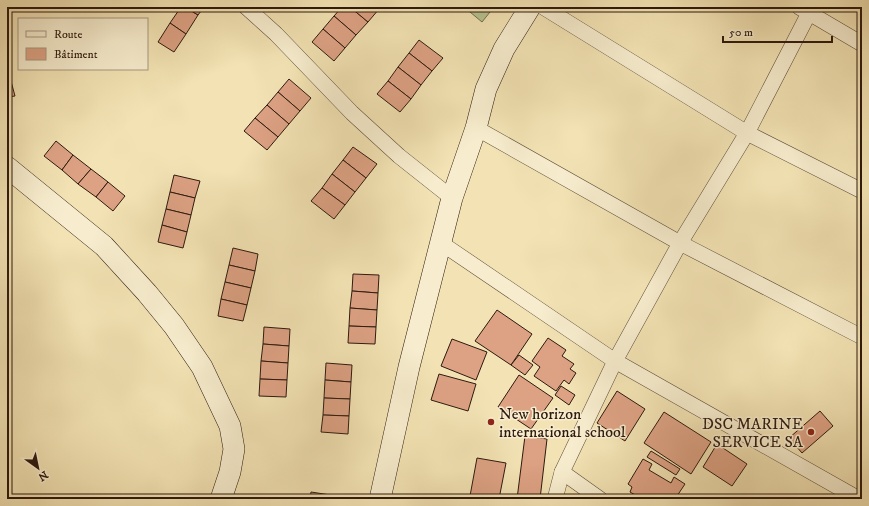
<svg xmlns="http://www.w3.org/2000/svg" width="869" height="506" font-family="'IM FELL DW Pica',serif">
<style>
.green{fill:#b7c490;stroke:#726e4f}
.building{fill:#dda284;stroke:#2d190e}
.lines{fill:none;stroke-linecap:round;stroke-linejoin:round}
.street-casing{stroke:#5e4c38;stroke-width:16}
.secondary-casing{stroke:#2d190e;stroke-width:22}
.street{stroke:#f7edce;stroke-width:15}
.secondary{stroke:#f7edce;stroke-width:21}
.poi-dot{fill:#8f2418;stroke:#f7edce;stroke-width:1.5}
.labels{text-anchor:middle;stroke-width:3;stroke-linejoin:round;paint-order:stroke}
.poi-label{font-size:16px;fill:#2d190e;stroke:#f7edce;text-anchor:start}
</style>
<rect width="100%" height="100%" fill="#f3e3b4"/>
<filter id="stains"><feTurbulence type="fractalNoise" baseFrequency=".005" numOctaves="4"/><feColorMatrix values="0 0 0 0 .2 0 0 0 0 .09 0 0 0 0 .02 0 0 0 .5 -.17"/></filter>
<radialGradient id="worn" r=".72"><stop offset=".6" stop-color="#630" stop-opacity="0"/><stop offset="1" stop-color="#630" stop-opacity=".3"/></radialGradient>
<path class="green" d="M464,7H494L482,22Z"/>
<g class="building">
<path d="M181,7H185L198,15L186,34L170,23Z"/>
<path d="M185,7H204L198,15Z"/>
<path d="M342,7H350L368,22L356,35L334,16Z"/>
<path d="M350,7H376L379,9L368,22Z"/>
<path d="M334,16L356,35L345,48L323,29Z"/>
<path d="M170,23L186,34L174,52L158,42Z"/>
<path d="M323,29L345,48L334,61L312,42Z"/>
<path d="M419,40L443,58L432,71L409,53Z"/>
<path d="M409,53L432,71L421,85L398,67Z"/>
<path d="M398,67L421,85L411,99L388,81Z"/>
<path d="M9,74L15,96L7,97V75Z"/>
<path d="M289,79L311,98L300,111L278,92Z"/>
<path d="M388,81L411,99L400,112L377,94Z"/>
<path d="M278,92L300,111L289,124L267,105Z"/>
<path d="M267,105L289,124L278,137L255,118Z"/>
<path d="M255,118L278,137L267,150L244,131Z"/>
<path d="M56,141L73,155L62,170L44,156Z"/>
<path d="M353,147L377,164L366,178L343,160Z"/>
<path d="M73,155L91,169L78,184L62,170Z"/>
<path d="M343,160L366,178L355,192L332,174Z"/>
<path d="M91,169L108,182L96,197L78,184Z"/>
<path d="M332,174L355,192L345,205L322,188Z"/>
<path d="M174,175L200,181L195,198L170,192Z"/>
<path d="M108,182L125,196L113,211L96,197Z"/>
<path d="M322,188L345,205L334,219L311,201Z"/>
<path d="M170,192L195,198L191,215L166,209Z"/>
<path d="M166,209L191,215L187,232L162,225Z"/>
<path d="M162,225L187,232L183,248L158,242Z"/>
<path d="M233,248L258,254L255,271L229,265Z"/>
<path d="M229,265L255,271L251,288L225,282Z"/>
<path d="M353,274L379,275L378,293L352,291Z"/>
<path d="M225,282L251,288L247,305L221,299Z"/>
<path d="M352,291L378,293L377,310L350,308Z"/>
<path d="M221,299L247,305L243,321L218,316Z"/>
<path d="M350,308L377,310L376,327L349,326Z"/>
<path d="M497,310L532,334L511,365L475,341Z"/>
<path d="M349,326L376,327L375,344L348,343Z"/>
<path d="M264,327L290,329L289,346L263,344Z"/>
<path d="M548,338L566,350L562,356L574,364L570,369L576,373L569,384L564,380L556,391L534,376L540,367L532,361Z"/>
<path d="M452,339L487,352L476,380L441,366Z"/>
<path d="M263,344L289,346L288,363L261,361Z"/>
<path d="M519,355L533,365L525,375L511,365Z"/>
<path d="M261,361L288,363L287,380L260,379Z"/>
<path d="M326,363L352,365L351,382L325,380Z"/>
<path d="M439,374L476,384L468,411L431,400Z"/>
<path d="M519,375L553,398L531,429L498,407Z"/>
<path d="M260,379L287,380L286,397L259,396Z"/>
<path d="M325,380L351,382L350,399L324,398Z"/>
<path d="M561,386L575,395L569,405L555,395Z"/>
<path d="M617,391L645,409L625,441L597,423Z"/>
<path d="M324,398L350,399L349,416L323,415Z"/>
<path d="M820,411L833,426L802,453L789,438Z"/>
<path d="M664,412L711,442L691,474L644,443Z"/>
<path d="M323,415L349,416L348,434L321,432Z"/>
<path d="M525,436L547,439L540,499H517Z"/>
<path d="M717,444L747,464L732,486L703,467Z"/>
<path d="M651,451L680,469L676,475L647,457Z"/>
<path d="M477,458L506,463L499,499L470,496Z"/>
<path d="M643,459L652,464L649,470L671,483L674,477L685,484L675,499H642L630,492L632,487L628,484Z"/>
<path d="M311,492L337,496V499H310Z"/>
<path d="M785,495L790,499H782Z"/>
</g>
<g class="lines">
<defs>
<g id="street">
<path d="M246,7L276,34L352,113L399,156L452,198"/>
<path d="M543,7L747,133L862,191"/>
<path d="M799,7L862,44"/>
<path d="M809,13L747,133L680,243L615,361L859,499"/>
<path d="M476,128L680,243L862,337"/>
<path d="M441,243L615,361L562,472L600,499"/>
<path d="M555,499L562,472"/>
</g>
<g id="secondary">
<path d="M7,167L104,246L147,293L174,326L202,367L230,426L234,449L230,472L221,499"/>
<path d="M380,499L409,367L452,198L476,128L486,89L504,49L530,7"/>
</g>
</defs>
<use href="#street" class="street-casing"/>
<use href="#secondary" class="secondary-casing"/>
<use href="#street" class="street"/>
<use href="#secondary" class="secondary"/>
</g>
<g class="poi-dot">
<circle cx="491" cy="422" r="4"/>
<circle cx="811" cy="432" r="4"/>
</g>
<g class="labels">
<g class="poi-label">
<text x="499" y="419">New horizon<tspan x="499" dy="18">international school</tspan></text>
<text x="803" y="429" text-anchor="end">DSC MARINE<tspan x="803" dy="18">SERVICE SA</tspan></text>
</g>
</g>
<rect width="869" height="506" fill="none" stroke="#f3e3b4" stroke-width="24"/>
<rect x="8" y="8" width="853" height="490" fill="none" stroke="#2d190e" stroke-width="2"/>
<rect x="12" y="12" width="845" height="482" fill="none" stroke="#2d190e"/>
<rect x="18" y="18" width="130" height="52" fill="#f7edce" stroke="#a69881"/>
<rect x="26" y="31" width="20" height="6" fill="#f7edce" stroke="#a69881"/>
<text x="54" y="38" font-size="12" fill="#2d190e">Route</text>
<rect x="26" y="48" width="20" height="12" fill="#dda284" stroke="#a69881"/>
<text x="54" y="58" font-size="12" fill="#2d190e">Bâtiment</text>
<g transform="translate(38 468) rotate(147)" stroke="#f7edce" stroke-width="3" paint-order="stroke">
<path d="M0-3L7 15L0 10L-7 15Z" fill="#2d190e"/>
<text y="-6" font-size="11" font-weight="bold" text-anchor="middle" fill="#2d190e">N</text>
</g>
<path d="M723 36v6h109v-6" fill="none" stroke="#2d190e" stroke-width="2"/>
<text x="729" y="36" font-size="12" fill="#2d190e" stroke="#f7edce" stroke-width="3" paint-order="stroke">50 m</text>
<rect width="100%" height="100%" filter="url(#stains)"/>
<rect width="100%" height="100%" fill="url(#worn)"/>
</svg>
